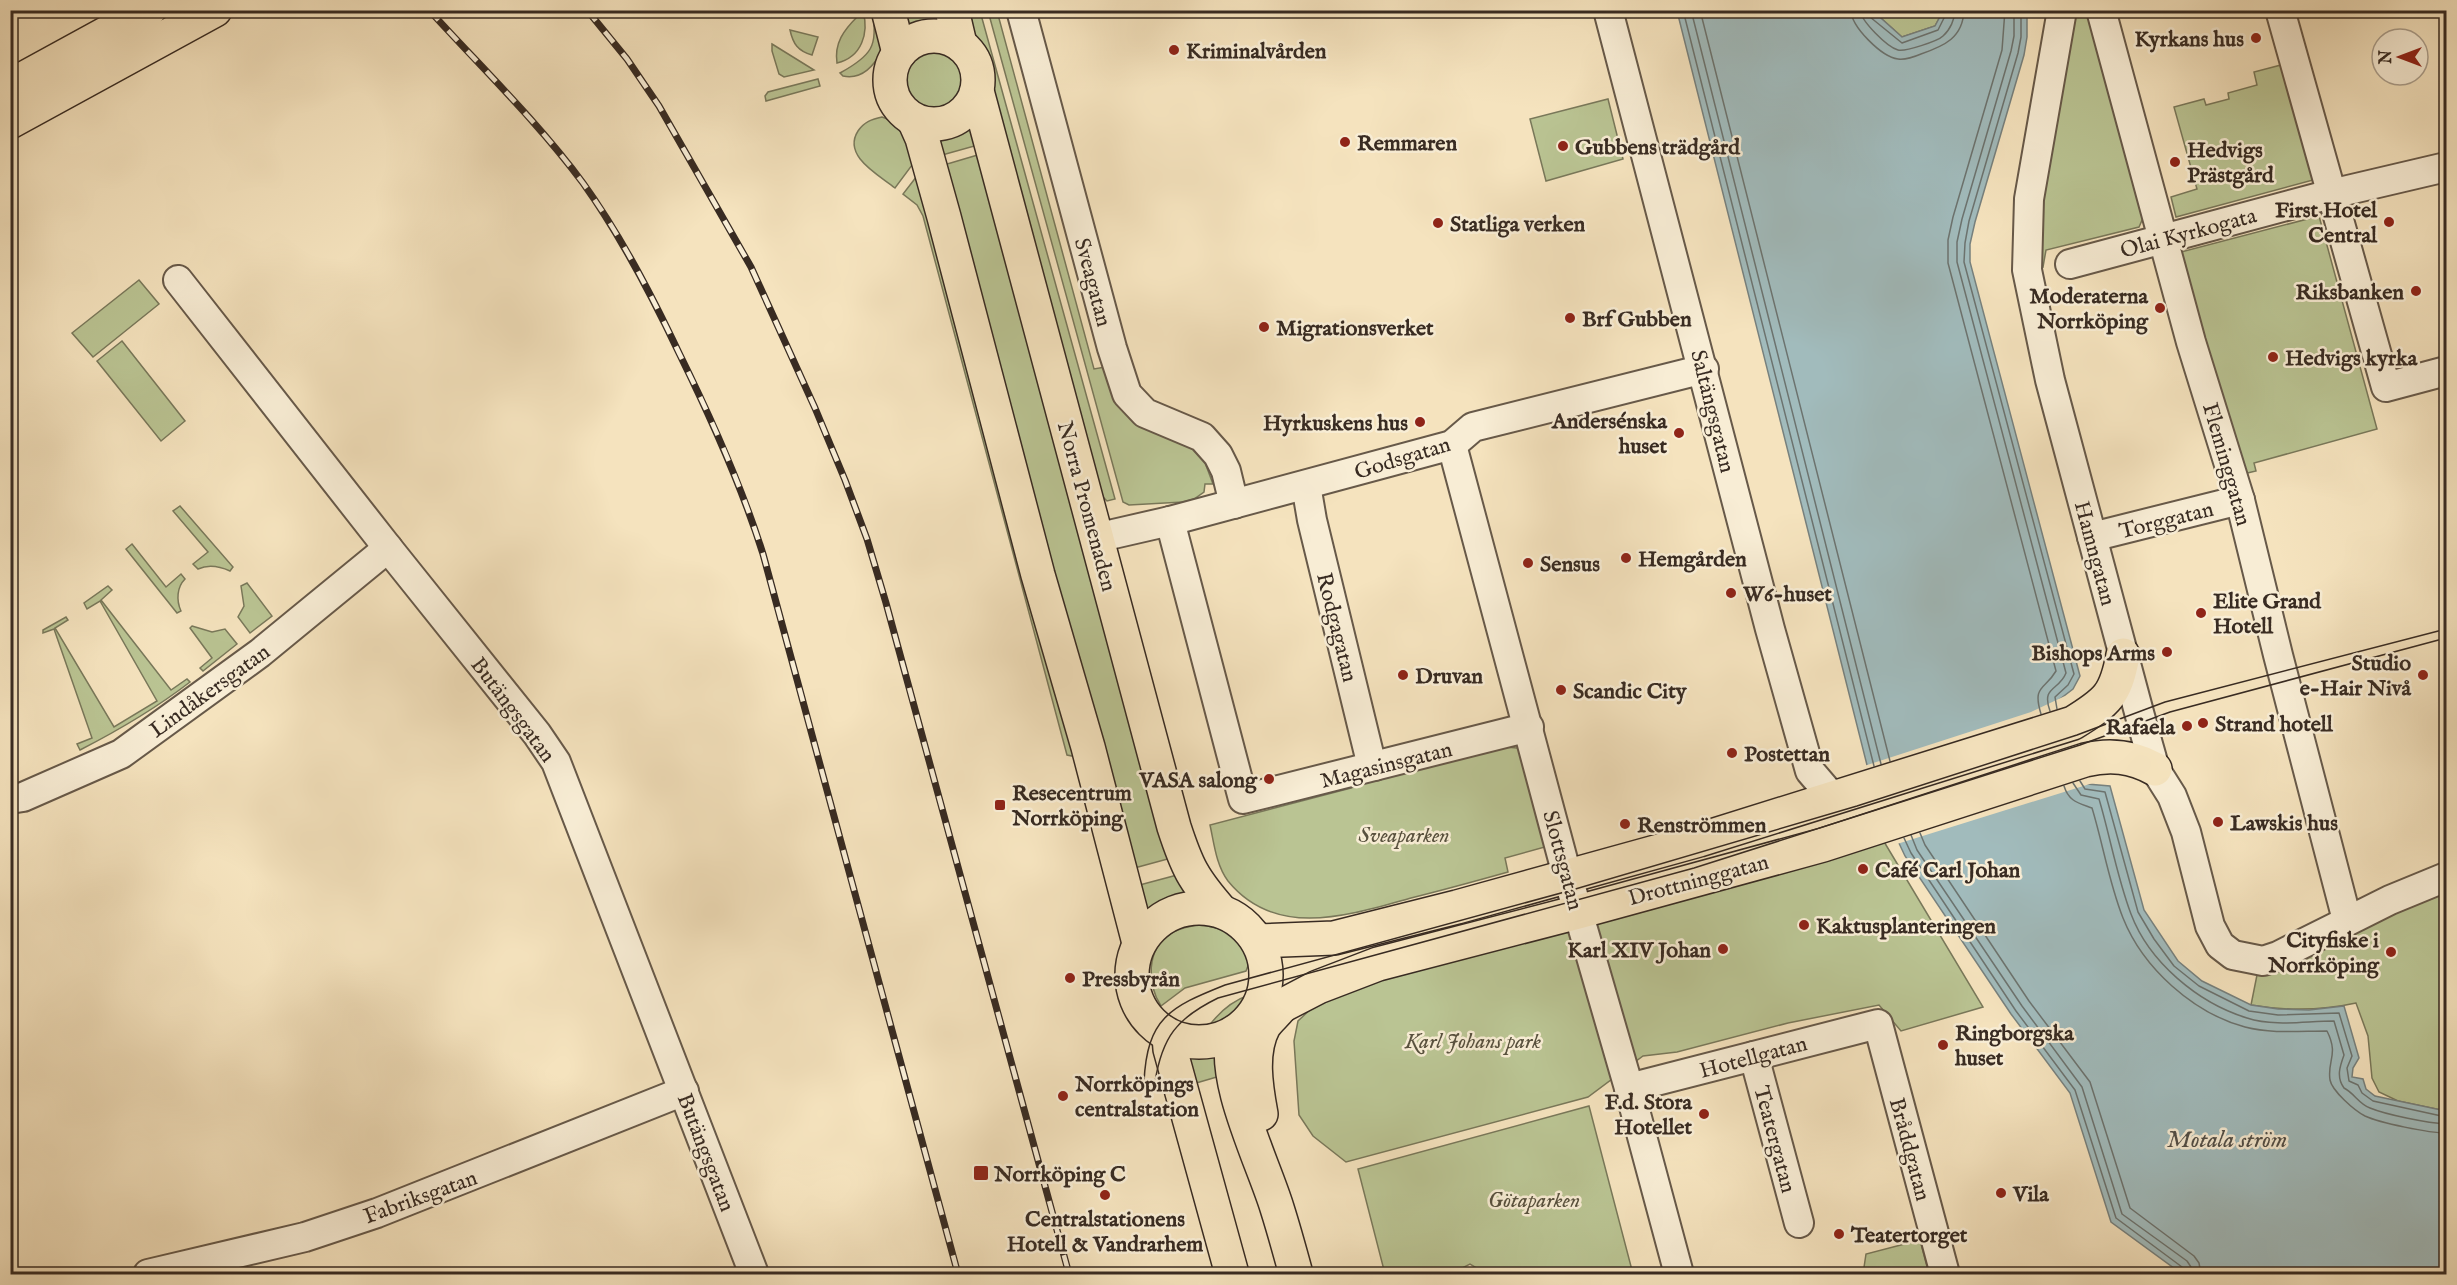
<svg xmlns="http://www.w3.org/2000/svg" width="2457" height="1285" font-family="'IM FELL English',serif">
<style>
.green{fill:#bac493;stroke:#79785a;stroke-width:1.5}
.water{fill:#a1bbbc;stroke:#77817e;stroke-width:1.5}
.pier{fill:#f5e3be}
.lines{fill:none;stroke-linecap:round;stroke-linejoin:round}
.shore{stroke:#6c736f;stroke-width:1.5}
.minor-casing{stroke:#675949;stroke-width:32}
.major-casing{stroke:#382b22;stroke-width:36}
.minor{stroke:#f8edd5;stroke-width:28}
.major{stroke:#f5e3be;stroke-width:33}
.tram{stroke:#382b22;stroke-width:1.5}
.rail-casing{stroke:#382b22;stroke-width:7}
.rail{stroke:#f8edd5;stroke-width:4.5;stroke-dasharray:14;stroke-linecap:butt}
.poi-dot{fill:#8f2418;stroke:#f8edd5;stroke-width:2}
.labels{text-anchor:middle;stroke-width:5;stroke-linejoin:round;paint-order:stroke}
.poi-label{font-size:22px;font-weight:bold;fill:#382b22;stroke:#f8edd5;text-anchor:start}
.street-label{font-size:22px;fill:#382b22;stroke:#f8edd5}
.park-label{font-size:22px;font-style:italic;fill:#58513e;stroke:#f8edd5}
.water-label{font-size:24px;font-style:italic;fill:#524f48;stroke:#f8edd5}
</style>
<rect width="100%" height="100%" fill="#f5e3be"/>
<filter id="stains"><feTurbulence type="fractalNoise" baseFrequency=".00333" numOctaves="4"/><feColorMatrix values="0 0 0 0 .2 0 0 0 0 .09 0 0 0 0 .02 0 0 0 .5 -.17"/></filter>
<radialGradient id="worn" r=".72"><stop offset=".6" stop-color="#630" stop-opacity="0"/><stop offset="1" stop-color="#630" stop-opacity=".3"/></radialGradient>
<g class="green">
<path d="M856,11H863C869,33 862,57 837,63C834,43 844,30 857,17Z"/>
<path d="M872,11L883,50C874,65 863,80 843,76L840,73C871,56 879,46 872,11Z"/>
<path d="M894,11H941L945,25L922,23L906,30Z"/>
<path d="M967,11H980L1115,499L1107,501L1101,495L1095,482Z"/>
<path d="M988,11H997L1094,369L1105,367L1204,460L1213,484H1205L1204,492L1194,499L1183,502L1129,505L1123,502Z"/>
<path d="M1873,11H1943L1935,26L1902,37Z"/>
<path d="M2076,11H2090L2143,218L2139,227L2046,250L2043,267L2040,266L2041,206Z"/>
<path d="M790,30L818,37L812,55C798,51 793,44 790,30Z"/>
<path d="M772,44L814,70L784,77L779,74L772,51Z"/>
<circle cx="935" cy="79" r="31"/>
<path d="M2281,65L2313,180L2176,217L2171,197L2197,189L2174,107L2204,99L2206,105L2229,99L2228,93L2257,85L2254,72Z"/>
<path d="M818,79L820,86L766,101L765,96L768,92Z"/>
<path d="M1608,99L1623,159L1546,181L1530,119Z"/>
<path d="M882,117L901,124L921,161L912,165L895,188C879,175 842,156 858,131C864,122 872,119 882,117Z"/>
<path d="M971,123L978,145L935,157L936,134L955,132Z"/>
<path d="M981,154L1175,857L1127,870L937,167Z"/>
<path d="M917,176L1082,758L1067,755L923,216L917,205L903,194Z"/>
<path d="M2319,216L2377,429L2254,463L2256,471L2243,474L2181,252Z"/>
<path d="M139,280L159,304L93,357L72,333Z"/>
<path d="M122,341L185,421L161,441L97,361Z"/>
<path d="M180,506L233,567L230,571C219,566 209,564 198,569L193,564L208,552L173,511Z"/>
<path d="M132,544L166,587L181,574L185,579C177,587 176,600 181,611L177,613L126,549Z"/>
<path d="M247,583L272,616L250,633L238,617L244,606L241,586Z"/>
<path d="M108,586L112,590L101,600L171,690L187,679L190,682C155,709 119,730 80,750L77,744L92,738L54,629L43,633V630L66,617L68,620L55,628L114,727L157,701L100,601L87,609L84,603Z"/>
<path d="M192,626L212,632L225,629L237,644L203,671L200,668L212,658L190,628Z"/>
<path d="M1505,747L1517,748L1529,757L1552,845L1505,858L1508,872C1476,881 1443,890 1411,898C1350,915 1276,940 1228,881C1216,865 1214,843 1210,825L1351,788L1379,775Z"/>
<path d="M1883,840L1983,1007L1901,1031L1879,1005L1788,1023L1677,1052L1643,1056L1588,1097L1346,1162L1313,1136L1299,1115L1294,1041L1298,1021L1315,1005L1338,990Z"/>
<path d="M1181,874L1193,902L1165,909L1144,922L1132,887Z"/>
<path d="M2446,890V1111L2398,1101L2379,1092L2372,1078L2368,1036L2356,1003C2320,1011 2287,1011 2251,1005L2257,975L2276,971L2382,917Z"/>
<path d="M1197,925C1220,925 1260,941 1246,971L1185,988L1161,1006C1147,984 1146,950 1170,934C1178,928 1189,927 1197,925Z"/>
<path d="M1249,995C1240,1011 1228,1023 1209,1026C1220,1011 1232,1001 1249,995Z"/>
<path d="M1219,1047L1227,1074L1186,1086L1180,1051Z"/>
<path d="M1589,1106L1633,1274H1487L1470,1264L1450,1274H1385L1358,1169Z"/>
<path d="M1920,1240L1929,1274H1863L1866,1254Z"/>
</g>
<path class="water" d="M1677,11H1873L1902,37L1935,26L1943,11H2027V37L2024,55L1975,222L1970,244V262L2080,676L2073,689L2060,699L2087,784L2110,786L2144,910L2178,961L2202,981L2251,1005L2278,1009L2309,1010L2344,1006L2359,1058L2353,1068L2352,1077L2363,1079L2366,1089L2375,1096L2446,1111V1274H2182L2111,1222L2070,1093L2011,1014L1905,856L1882,807L1867,765Z"/>
<path class="pier" d="M2065,696L2063,700L2089,781L2093,783L1897,844L1879,808L1864,766L2031,712Z"/>
<g class="lines">
<g class="shore">
<path d="M1683,10L1874,766"/>
<path d="M1691,10L1881,764"/>
<path d="M1700,10L1890,761"/>
<path d="M1851,10C1851,27 1882,57 1898,59C1906,60 1914,57 1921,54C1944,46 1963,38 1964,10"/>
<path d="M1860,10C1861,21 1887,47 1898,50C1905,52 1938,41 1943,36C1950,30 1955,19 1955,10"/>
<path d="M1867,10L1870,17L1902,43L1938,30L1948,10"/>
<path d="M2005,10L2002,50L1953,217L1948,240V263L2056,671C2045,690 2032,685 2041,714"/>
<path d="M2014,10V36L2011,51L1962,219L1957,242V262L2066,673C2059,691 2041,686 2050,711"/>
<path d="M2021,10V37L2018,53L1969,221L1965,243L1964,262L2074,674L2068,685L2055,697L2057,709"/>
<path d="M2080,781L2085,789L2105,792L2138,912L2154,939L2174,966L2199,986L2249,1011L2278,1015L2339,1013L2352,1056L2347,1068L2349,1081L2358,1085L2362,1093L2373,1101L2446,1117"/>
<path d="M2073,783L2081,795L2099,799C2110,836 2117,877 2131,914C2149,962 2198,1003 2247,1018C2275,1027 2305,1021 2334,1021L2344,1055C2340,1066 2336,1077 2344,1088C2354,1093 2359,1104 2370,1108C2387,1115 2428,1123 2446,1124"/>
<path d="M2064,786C2069,802 2079,803 2092,808C2103,844 2109,883 2123,918C2143,968 2193,1013 2245,1027C2272,1034 2300,1031 2327,1031C2339,1055 2327,1060 2330,1080C2332,1091 2355,1111 2365,1116C2380,1123 2429,1133 2446,1133"/>
<path d="M1920,833L1925,845L2029,1001L2090,1082L2130,1208L2194,1256L2199,1263L2201,1274"/>
<path d="M1911,835L1917,850L2022,1006L2082,1087L2122,1214L2187,1261L2191,1267L2192,1274"/>
<path d="M1904,838L1911,853L2016,1011L2075,1090L2116,1218L2182,1267L2185,1274"/>
</g>
<defs>
<g id="minor">
<path d="M1021,10L1112,348L1127,394L1145,413L1202,437L1218,455L1226,471L1234,504"/>
<path d="M1608,10L1770,629L1810,771L1828,792L1842,796"/>
<path d="M2062,10L2029,199L2027,270L2050,380L2140,716L2155,769L2172,796L2186,832L2210,926L2220,945L2233,955L2263,961L2278,956L2390,900L2446,877"/>
<path d="M2101,10L2191,342L2240,500L2278,655L2347,920"/>
<path d="M2280,10L2386,387L2446,371"/>
<path d="M2070,264L2331,194L2446,167"/>
<path d="M178,280L388,548L537,734L556,762L754,1274"/>
<path d="M1452,445L1563,860L1629,1088L1679,1274"/>
<path d="M1306,485L1312,520L1370,758L1375,766"/>
<path d="M1170,521L1243,799L1529,727"/>
<path d="M2092,537L2240,500"/>
<path d="M1096,538L1170,521L1452,445L1473,427L1704,369"/>
<path d="M10,799L23,797L121,754L260,653L388,548"/>
<path d="M1754,1056L1799,1223"/>
<path d="M1629,1088L1878,1024L1945,1274"/>
<path d="M148,1274L305,1237L377,1213L684,1091"/>
</g>
<g id="major">
<path d="M888,10L899,53"/>
<path d="M952,10L960,44"/>
<circle cx="934" cy="80" r="44"/>
<path d="M10,86L149,10"/>
<path d="M977,91L1174,827C1187,867 1193,879 1221,911"/>
<path d="M914,120L922,138L944,217L1038,575L1088,747L1139,943"/>
<path d="M10,122L215,10"/>
<circle cx="1199" cy="975" r="67"/>
<path d="M1258,941L1334,938L1457,907L1699,840L2073,723C2107,702 2116,695 2123,655"/>
<path d="M1245,1025L1318,987L1378,964L1578,912L1823,845L2085,760C2110,754 2132,756 2155,769"/>
<path d="M1234,1033C1220,1078 1263,1162 1277,1208C1284,1230 1290,1252 1296,1274"/>
<path d="M1169,1036L1170,1049L1232,1274"/>
<path d="M1261,1114C1256,1087 1250,1052 1264,1026C1268,1020 1275,1014 1280,1008"/>
</g>
</defs>
<use href="#minor" class="minor-casing"/>
<use href="#major" class="major-casing"/>
<use href="#minor" class="minor"/>
<use href="#major" class="major"/>
<g class="tram">
<path d="M1144,1082C1147,1018 1170,1007 1225,985L1572,890L1857,806L2077,735L2165,702L2446,629"/>
<path d="M1155,1082C1162,1037 1177,1018 1218,998L1694,868L2080,745L2170,712L2446,638"/>
</g>
<defs>
<g id="rail">
<path d="M429,10C481,67 537,121 583,183C621,236 651,294 679,353C711,418 741,484 763,554L958,1274"/>
<path d="M587,10L627,59L659,106L751,267L815,408L845,480L867,539L886,603L1069,1274"/>
</g>
</defs>
<use href="#rail" class="rail-casing"/>
<use href="#rail" class="rail"/>
</g>
<g class="poi-dot">
<circle cx="2256" cy="38" r="6"/>
<circle cx="1174" cy="50" r="6"/>
<circle cx="1345" cy="142" r="6"/>
<circle cx="1563" cy="146" r="6"/>
<circle cx="2175" cy="162" r="6"/>
<circle cx="2389" cy="222" r="6"/>
<circle cx="1438" cy="223" r="6"/>
<circle cx="2416" cy="291" r="6"/>
<circle cx="2160" cy="308" r="6"/>
<circle cx="1570" cy="318" r="6"/>
<circle cx="1264" cy="327" r="6"/>
<circle cx="2273" cy="357" r="6"/>
<circle cx="1420" cy="422" r="6"/>
<circle cx="1679" cy="433" r="6"/>
<circle cx="1626" cy="558" r="6"/>
<circle cx="1528" cy="563" r="6"/>
<circle cx="1731" cy="593" r="6"/>
<circle cx="2201" cy="613" r="6"/>
<circle cx="2167" cy="652" r="6"/>
<circle cx="1403" cy="675" r="6"/>
<circle cx="2423" cy="675" r="6"/>
<circle cx="1561" cy="690" r="6"/>
<circle cx="2203" cy="723" r="6"/>
<circle cx="2187" cy="726" r="6"/>
<circle cx="1732" cy="753" r="6"/>
<circle cx="1269" cy="779" r="6"/>
<rect x="994" y="799" width="12" height="12" rx="3"/>
<circle cx="2218" cy="822" r="6"/>
<circle cx="1625" cy="824" r="6"/>
<circle cx="1863" cy="869" r="6"/>
<circle cx="1804" cy="925" r="6"/>
<circle cx="1723" cy="949" r="6"/>
<circle cx="2391" cy="952" r="6"/>
<circle cx="1070" cy="978" r="6"/>
<circle cx="1943" cy="1045" r="6"/>
<circle cx="1063" cy="1096" r="6"/>
<circle cx="1704" cy="1114" r="6"/>
<rect x="973" y="1165" width="16" height="16" rx="3"/>
<circle cx="2001" cy="1193" r="6"/>
<circle cx="1105" cy="1195" r="6"/>
<circle cx="1839" cy="1234" r="6"/>
</g>
<g class="labels">
<g class="poi-label">
<text x="2244" y="46" text-anchor="end">Kyrkans hus</text>
<text x="1186" y="58">Kriminalvården</text>
<text x="1357" y="150">Remmaren</text>
<text x="1575" y="154">Gubbens trädgård</text>
<text x="2187" y="157">Hedvigs<tspan x="2187" dy="25">Prästgård</tspan></text>
<text x="2377" y="217" text-anchor="end">First Hotel<tspan x="2377" dy="25">Central</tspan></text>
<text x="1450" y="231">Statliga verken</text>
<text x="2404" y="299" text-anchor="end">Riksbanken</text>
<text x="2148" y="303" text-anchor="end">Moderaterna<tspan x="2148" dy="25">Norrköping</tspan></text>
<text x="1582" y="326">Brf Gubben</text>
<text x="1276" y="335">Migrationsverket</text>
<text x="2285" y="365">Hedvigs kyrka</text>
<text x="1667" y="428" text-anchor="end">Andersénska<tspan x="1667" dy="25">huset</tspan></text>
<text x="1408" y="430" text-anchor="end">Hyrkuskens hus</text>
<text x="1638" y="566">Hemgården</text>
<text x="1540" y="571">Sensus</text>
<text x="1743" y="601">W6-huset</text>
<text x="2213" y="608">Elite Grand<tspan x="2213" dy="25">Hotell</tspan></text>
<text x="2155" y="660" text-anchor="end">Bishops Arms</text>
<text x="2411" y="670" text-anchor="end">Studio<tspan x="2411" dy="25">e-Hair Nivå</tspan></text>
<text x="1415" y="683">Druvan</text>
<text x="1573" y="698">Scandic City</text>
<text x="2215" y="731">Strand hotell</text>
<text x="2175" y="734" text-anchor="end">Rafaela</text>
<text x="1744" y="761">Postettan</text>
<text x="1257" y="787" text-anchor="end">VASA salong</text>
<text x="1012" y="800">Resecentrum<tspan x="1012" dy="25">Norrköping</tspan></text>
<text x="2230" y="830">Lawskis hus</text>
<text x="1637" y="832">Renströmmen</text>
<text x="1875" y="877">Café Carl Johan</text>
<text x="1816" y="933">Kaktusplanteringen</text>
<text x="2379" y="947" text-anchor="end">Cityfiske i<tspan x="2379" dy="25">Norrköping</tspan></text>
<text x="1711" y="957" text-anchor="end">Karl XIV Johan</text>
<text x="1082" y="986">Pressbyrån</text>
<text x="1955" y="1040">Ringborgska<tspan x="1955" dy="25">huset</tspan></text>
<text x="1075" y="1091">Norrköpings<tspan x="1075" dy="25">centralstation</tspan></text>
<text x="1692" y="1109" text-anchor="end">F.d. Stora<tspan x="1692" dy="25">Hotellet</tspan></text>
<text x="994" y="1181">Norrköping C</text>
<text x="2013" y="1201">Vila</text>
<text x="1105" y="1226" text-anchor="middle">Centralstationens<tspan x="1105" dy="25">Hotell &amp; Vandrarhem</tspan></text>
<text x="1851" y="1242">Teatertorget</text>
</g>
<g class="street-label">
<text transform="translate(2188 232) rotate(-15)" y="8">Olai Kyrkogata</text>
<text transform="translate(1094 282) rotate(75)" y="8">Sveagatan</text>
<text transform="translate(1714 411) rotate(76)" y="8">Saltängsgatan</text>
<text transform="translate(1402 457) rotate(-17)" y="8">Godsgatan</text>
<text transform="translate(2228 464) rotate(74)" y="8">Fleminggatan</text>
<text transform="translate(1088 506) rotate(75)" y="8">Norra Promenaden</text>
<text transform="translate(2166 519) rotate(-14)" y="8">Torggatan</text>
<text transform="translate(2096 553) rotate(75)" y="8">Hamngatan</text>
<text transform="translate(1338 627) rotate(76)" y="8">Rodgagatan</text>
<text transform="translate(209 690) rotate(-36)" y="8">Lindåkersgatan</text>
<text transform="translate(514 709) rotate(53)" y="8">Butängsgatan</text>
<text transform="translate(1386 764) rotate(-14)" y="8">Magasinsgatan</text>
<text transform="translate(1564 860) rotate(75)" y="8">Slottsgatan</text>
<text transform="translate(1698 879) rotate(-15)" y="8">Drottninggatan</text>
<text transform="translate(1753 1056) rotate(-15)" y="8">Hotellgatan</text>
<text transform="translate(1776 1139) rotate(75)" y="8">Teatergatan</text>
<text transform="translate(1911 1149) rotate(75)" y="8">Bråddgatan</text>
<text transform="translate(707 1152) rotate(69)" y="8">Butängsgatan</text>
<text transform="translate(420 1196) rotate(-20)" y="8">Fabriksgatan</text>
</g>
<g class="park-label">
<text x="1404" y="842">Sveaparken</text>
<text x="1473" y="1048">Karl Johans park</text>
<text x="1534" y="1207">Götaparken</text>
</g>
<g class="water-label">
<text x="2227" y="1147">Motala ström</text>
</g>
</g>
<rect width="2457" height="1285" fill="none" stroke="#f5e3be" stroke-width="36"/>
<rect x="12" y="12" width="2433" height="1261" fill="none" stroke="#382b22" stroke-width="3"/>
<rect x="18" y="18" width="2421" height="1249" fill="none" stroke="#382b22" stroke-width="1.5"/>
<g transform="translate(2400 57) rotate(270)"><circle r="28" fill="#f8edd5" stroke="#ab9f8d" stroke-width="1.5"/>
<path d="M0-4.5L10 22L0 15L-10 22Z" fill="#8f2418"/>
<text y="-9" font-size="16" font-weight="bold" text-anchor="middle" fill="#382b22">N</text>
</g>
<rect width="100%" height="100%" filter="url(#stains)"/>
<rect width="100%" height="100%" fill="url(#worn)"/>
</svg>
